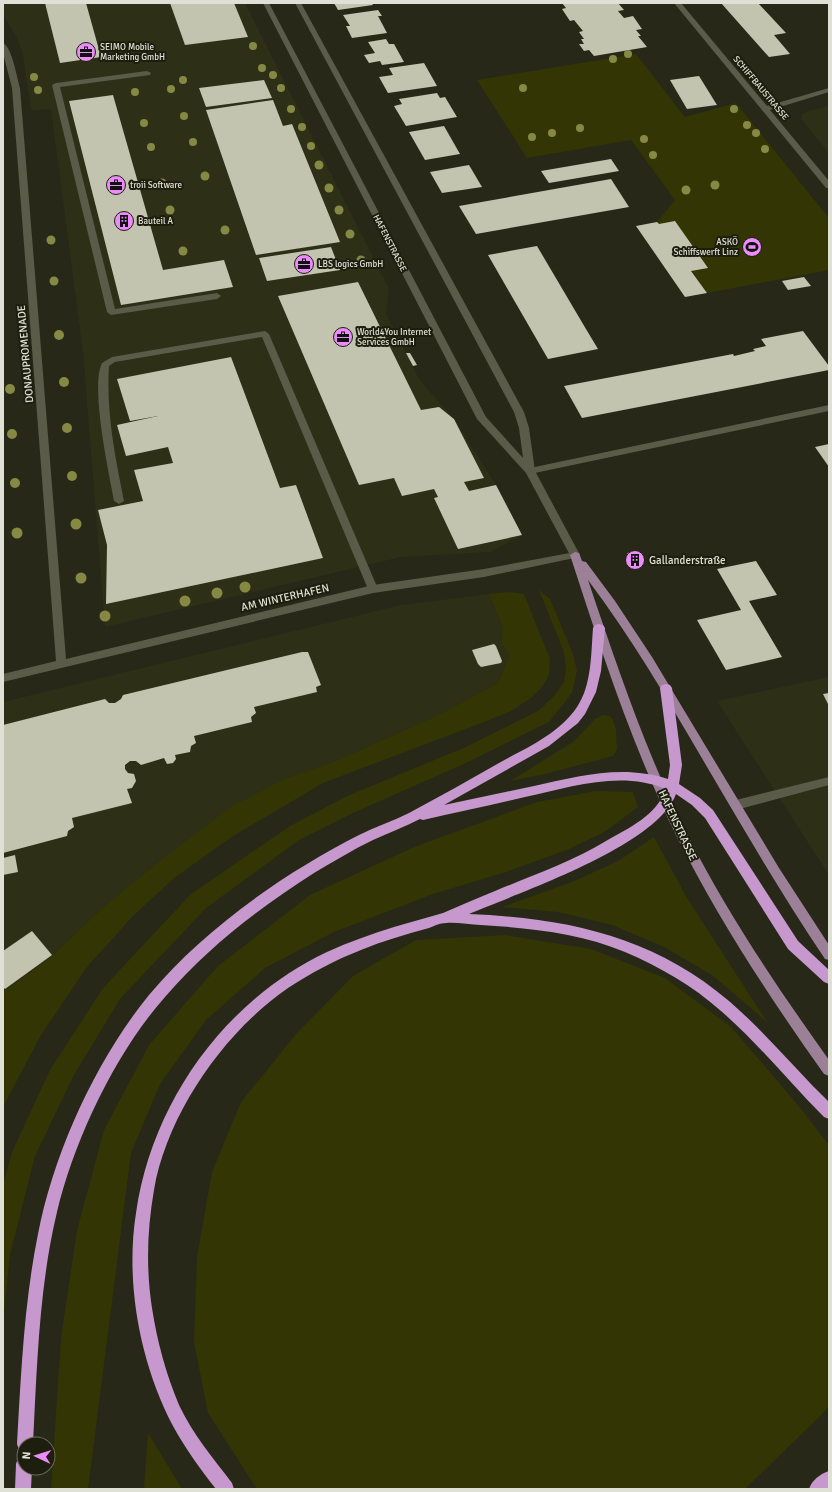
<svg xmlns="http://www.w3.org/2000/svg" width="832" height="1492" font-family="Signika,sans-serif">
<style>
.built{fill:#2e2f17}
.green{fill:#343504}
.building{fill:#c2c4af}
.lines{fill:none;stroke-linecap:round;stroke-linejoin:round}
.service{fill:#5a5b48;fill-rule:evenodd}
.minor{fill:#5a5b48;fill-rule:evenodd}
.secondary{fill:#5a5b48;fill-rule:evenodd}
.primary{fill:#9b8098;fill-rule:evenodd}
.motorway{fill:#c798ce;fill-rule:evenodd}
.tree{fill:#868944}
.labels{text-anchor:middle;stroke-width:4;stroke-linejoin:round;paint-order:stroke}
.far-poi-label{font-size:9px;fill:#e0e1d6;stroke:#1d1e0d;text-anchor:start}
.far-street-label{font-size:9px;fill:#e0e1d6;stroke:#1d1e0d}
.street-label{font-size:11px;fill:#e0e1d6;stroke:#1d1e0d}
.poi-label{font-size:11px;fill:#e0e1d6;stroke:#1d1e0d;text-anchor:start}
</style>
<rect width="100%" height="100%" fill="#272817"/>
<g class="built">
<path d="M3,3H245L389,289L386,314L419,379L454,419L496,485L522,535L490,552L401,557L105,627L83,352L51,109L31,110L23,55L17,38L3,14Z"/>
<path d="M829,106V153L801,119L802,114L809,111Z"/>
<path d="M489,594L503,628L501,642L509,656L498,683L434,717L333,762L284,779L157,863L102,908L50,958L3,992V702L401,605Z"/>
<path d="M829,677V875L717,701Z"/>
</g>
<g class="green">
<path d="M636,54L685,117L736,103L829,218V270L707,293L657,222L675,200L631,140L527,158L477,80Z"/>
<path d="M539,590L550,599L573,654L577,671L572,693L549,722L466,763L353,813L299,840L206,908L120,999L74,1075L35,1156L10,1254L3,1321V1185L12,1152L50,1070L103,988L191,894L290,826L347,796L466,747L538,711L554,696L564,682L566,668L564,652Z"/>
<path d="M509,592L524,594L550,659L549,675L542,687L531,698L511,711L484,722L323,783L230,838L173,879L132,917L87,967L41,1035L3,1107V992L50,958L102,908L157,863L229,808L284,779L333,762L434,717L498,683L509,656L501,642L503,628L489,594Z"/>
<path d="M603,715L610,716L613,720L616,730L617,749L613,756L541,775L510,781L573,742L595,719Z"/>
<path d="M596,791L633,792L638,807L606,831L569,849L506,872L433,894L334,932L265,968L206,1020L160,1084L131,1153L88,1489H51L61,1338L77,1230L104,1130L149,1045L218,966L310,895L414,847L537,802Z"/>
<path d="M654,837L687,898L767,1022L712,975L664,947L612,925L558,912L502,907L572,882L618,861Z"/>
<path d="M505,935L591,949L665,978L731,1027L798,1105L829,1145V1406L820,1416L745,1489H257L208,1413L194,1342L197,1257L212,1172L241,1102L297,1033L353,976L416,940Z"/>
<path d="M148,1433L182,1489H144Z"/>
</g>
<g class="building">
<path d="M45,3H86L101,57L60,63Z"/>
<path d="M170,3H234L248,37L185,45Z"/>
<path d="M334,3H372L373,5L338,10Z"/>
<path d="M562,3H618L624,10L618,11L624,18L633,16L642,29L636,30L641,36H638L647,47L594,56L589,50L584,51L579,44H584L581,39H584L579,32L583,31L574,20L570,21L562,9L566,8Z"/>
<path d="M721,3H758L786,33L774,35L790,54L769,57Z"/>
<path d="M378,10L382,16H378L387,33L352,38L346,26H350L343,15Z"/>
<path d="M386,39L389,44H394L404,62L382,65L380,61L369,63L364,55L375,53L368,42Z"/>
<path d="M424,63L437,86L388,93L379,77L393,75L389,68Z"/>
<path d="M699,76L717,105L687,109L670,80Z"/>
<path d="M264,80L272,98L206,107L199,88Z"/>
<path d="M437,93L440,98L445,97L457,117L406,126L394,106L402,104L399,99Z"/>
<path d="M113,95L163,270L224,260L233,287L121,305L69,101Z"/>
<path d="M273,100L283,126L292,124L340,242L256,255L206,110Z"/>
<path d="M444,126L460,154L425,160L409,132Z"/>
<path d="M611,159L619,171L549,183L541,171Z"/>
<path d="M469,165L482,187L442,193L430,172Z"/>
<path d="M611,179L629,207L476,234L459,206Z"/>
<path d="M675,221L708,268L691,271L707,293L685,297L636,226L657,222L659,224Z"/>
<path d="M537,246L583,324L598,349L548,359L488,255Z"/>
<path d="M331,247L340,270L267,281L259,258Z"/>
<path d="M804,277L811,286L788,290L782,281Z"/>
<path d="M358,282L421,410L439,407L454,419L484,478L464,482L469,491L496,485L522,535L458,549L434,498L438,497L434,489L402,496L394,478L359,485L278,296Z"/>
<path d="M803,331L829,366V370L582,418L564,386L733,354L734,356L755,351L753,349L766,346L761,339Z"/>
<path d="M406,353H410L417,365L413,366Z"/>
<path d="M231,357L280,488L296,485L323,558L106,604L107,545L98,510L143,501L134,470L173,463L168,447L126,456L117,425L158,416L130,421L117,379Z"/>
<path d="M829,444V467L815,447Z"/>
<path d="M633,552L642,567L636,569L627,553Z"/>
<path d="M756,561L777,595L749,601L782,657L726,670L697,620L741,610L717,569Z"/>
<path d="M494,644L496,646L502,661L501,663L481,667L478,664L472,650Z"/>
<path d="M302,652H308L321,685L316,687L317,692L254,707L256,713L251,717L252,722L194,736L196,743L191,746L190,752L175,755L176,759L173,763L167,764L164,758L141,765L136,761H130L125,765V769L128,773L134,774L136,781L132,788L127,789L132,803L72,818L74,827L68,831L67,836L3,853V725L105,699L109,703H115L121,699L123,695Z"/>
<path d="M829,693V706L823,694Z"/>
<path d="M15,855L18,872L3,875V858Z"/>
<path d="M32,931L52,955L5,989L3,987V951Z"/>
</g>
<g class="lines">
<g class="service">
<path d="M147,71L151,73L150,75L60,87L115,309L217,293L221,296L217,299L111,315L107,312L52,85L56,83Z"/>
<path d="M265,331L269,334L378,589L377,592H369L368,589L262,337L115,362L109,366C106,412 115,456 124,501L119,504L114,501C109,473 90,387 102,363L112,357Z"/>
<path d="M829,777V785L736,810L732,808L730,805L732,802L736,800Z"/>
</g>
<g class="minor">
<path d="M674,3H681L767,106L829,88V92L770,110L829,181V188H826Z"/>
<path d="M3,43C12,47 17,78 20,88L66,659L373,585L484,569L575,552L580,555L579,557L484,577L373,593L3,682V674L56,661L12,88L3,53Z"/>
<path d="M829,405V411L530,474L525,471L530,468Z"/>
</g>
<path class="secondary" d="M263,3H269L486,417L523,458L519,428L514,412L295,3H301L524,412L529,428L535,471L580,555L579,557H571L526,473L477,419Z"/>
<path class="primary" d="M575,552L579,553L582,561L586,562L615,601L652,657L779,868L829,945V960L825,959C784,898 747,835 710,772C672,707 634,641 588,580C617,666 646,753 687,834C727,913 777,987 829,1060V1076L824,1074C770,998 718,919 676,835C632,746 601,650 570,555Z"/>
<g class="motorway">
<path d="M599,624L603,625L605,628L601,671L596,692L585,714L578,723L549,746L444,805C474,799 504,792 534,786C579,776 623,764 668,779L670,765L660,688L662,685L666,684L670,685L672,688L682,765L679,784L700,798L713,810L798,941L829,970V984L824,982L788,949L705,818L692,805L676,794C657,846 520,892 469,914C566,918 653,936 729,1001C765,1032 795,1069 829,1102V1119L824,1117C789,1082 758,1043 721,1011C693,986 660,967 625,952C580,933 530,928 481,925C470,925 457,922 446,923C440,923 434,926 429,928C406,934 383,941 361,950C335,960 311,973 288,988C224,1032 167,1114 154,1190C147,1230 146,1269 152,1308C157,1341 166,1374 179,1405C192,1433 213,1458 232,1483L234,1489H216C200,1469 185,1448 173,1426C140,1363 125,1283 136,1213C152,1102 225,1000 327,952C349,942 371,934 394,927C410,922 427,918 443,913C460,906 477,898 495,891C533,875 571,862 606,841C629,828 657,815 666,789C621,770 570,787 525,797C491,805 457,812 423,820L420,819C404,827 388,833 373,840C352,850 333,862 314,873C259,908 207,948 165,997C116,1052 74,1140 57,1212C39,1287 37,1366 33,1444H24V1452L19,1450L17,1444C21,1374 24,1303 38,1234C54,1152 96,1060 149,995C203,930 284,873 359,835C375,827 393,821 409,813C439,797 469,780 499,763C526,748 559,734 577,707C592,685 591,653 593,628L595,625Z"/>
<path d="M24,1456V1468H32L31,1489H15L16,1464L18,1458Z"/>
<path d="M829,1471V1489H809C812,1480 820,1474 829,1471Z"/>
</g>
</g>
<g class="tree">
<circle cx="253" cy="46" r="4"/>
<circle cx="628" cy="54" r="4"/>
<circle cx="613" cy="59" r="4"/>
<circle cx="262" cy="68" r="4"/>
<circle cx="273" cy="75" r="4"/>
<circle cx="34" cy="77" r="4"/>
<circle cx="183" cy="80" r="4"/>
<circle cx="281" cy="88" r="4"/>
<circle cx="523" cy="88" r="4"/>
<circle cx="171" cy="89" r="4"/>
<circle cx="38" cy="90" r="4"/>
<circle cx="135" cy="92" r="4"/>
<circle cx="291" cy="109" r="4"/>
<circle cx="734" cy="109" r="4"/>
<circle cx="184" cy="116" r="4"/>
<circle cx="144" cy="123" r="4"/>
<circle cx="747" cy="125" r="4"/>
<circle cx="302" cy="127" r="4"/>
<circle cx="580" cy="128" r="4"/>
<circle cx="552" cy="133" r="4"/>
<circle cx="756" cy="133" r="4"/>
<circle cx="532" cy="137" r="4"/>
<circle cx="644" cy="139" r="4"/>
<circle cx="193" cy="142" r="4"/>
<circle cx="311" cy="146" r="4"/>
<circle cx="151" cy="147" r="4"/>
<circle cx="765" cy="149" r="4"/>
<circle cx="653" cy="155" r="4"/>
<circle cx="319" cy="165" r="4.5"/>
<circle cx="205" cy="176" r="4.5"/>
<circle cx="162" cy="183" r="4.5"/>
<circle cx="715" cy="185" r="4.5"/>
<circle cx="329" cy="188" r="4.5"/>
<circle cx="686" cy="190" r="4.5"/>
<circle cx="170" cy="210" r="4.5"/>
<circle cx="339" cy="210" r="4.5"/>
<circle cx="225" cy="230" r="4.5"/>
<circle cx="350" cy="234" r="4.5"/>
<circle cx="51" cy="240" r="4.5"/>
<circle cx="183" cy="251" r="4.5"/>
<circle cx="361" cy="260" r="4.5"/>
<circle cx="54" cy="281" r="4.5"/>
<circle cx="59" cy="335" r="5"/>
<circle cx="64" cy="382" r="5"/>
<circle cx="10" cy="389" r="5"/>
<circle cx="67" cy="428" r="5"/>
<circle cx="12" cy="434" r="5"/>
<circle cx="72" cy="476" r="5"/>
<circle cx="15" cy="483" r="5"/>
<circle cx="76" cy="524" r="5.5"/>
<circle cx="17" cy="533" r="5.5"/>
<circle cx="81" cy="578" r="5.5"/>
<circle cx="245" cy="587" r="5.5"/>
<circle cx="217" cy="593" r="5.5"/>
<circle cx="185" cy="601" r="5.5"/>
<circle cx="105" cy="616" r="5.5"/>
</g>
<defs>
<symbol id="office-disc" viewBox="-11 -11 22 22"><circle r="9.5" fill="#ec8cfb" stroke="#1d1e0d"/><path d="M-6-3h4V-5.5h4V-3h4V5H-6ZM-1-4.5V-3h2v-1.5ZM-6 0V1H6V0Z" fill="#111"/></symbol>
<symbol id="building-disc" viewBox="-11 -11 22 22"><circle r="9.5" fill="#ec8cfb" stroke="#1d1e0d"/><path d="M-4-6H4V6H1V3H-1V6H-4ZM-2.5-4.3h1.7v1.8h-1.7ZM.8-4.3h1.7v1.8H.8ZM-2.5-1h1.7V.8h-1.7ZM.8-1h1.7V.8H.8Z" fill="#111"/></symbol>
<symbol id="stadium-disc" viewBox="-11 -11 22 22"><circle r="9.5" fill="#ec8cfb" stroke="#1d1e0d"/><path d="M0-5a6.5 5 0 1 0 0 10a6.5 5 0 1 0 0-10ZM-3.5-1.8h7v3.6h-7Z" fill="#111"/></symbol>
</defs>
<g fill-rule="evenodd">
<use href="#office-disc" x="75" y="41" width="22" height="22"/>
<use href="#office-disc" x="105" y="174" width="22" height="22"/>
<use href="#building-disc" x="113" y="210" width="22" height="22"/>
<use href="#stadium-disc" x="741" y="236" width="22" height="22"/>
<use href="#office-disc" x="293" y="253" width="22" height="22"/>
<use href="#office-disc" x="332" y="326" width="22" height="22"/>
<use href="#building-disc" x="624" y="549" width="22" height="22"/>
</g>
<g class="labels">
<g class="far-poi-label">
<text x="100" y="50">SEIMO Mobile<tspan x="100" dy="10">Marketing GmbH</tspan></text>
<text x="130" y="188">troii Software</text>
<text x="138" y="224">Bauteil A</text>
<text x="738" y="245" text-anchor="end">ASKÖ<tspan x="738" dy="10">Schiffswerft Linz</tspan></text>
<text x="318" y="267">LBS logics GmbH</text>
<text x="357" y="335">World4You Internet<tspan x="357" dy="10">Services GmbH</tspan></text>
</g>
<g class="far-street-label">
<text transform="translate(761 88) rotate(50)" y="3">SCHIFFBAUSTRASSE</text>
<text transform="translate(390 243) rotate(63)" y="3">HAFENSTRASSE</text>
</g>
<g class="street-label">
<text transform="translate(25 354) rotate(-95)" y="4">DONAUPROMENADE</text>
<text transform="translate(285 597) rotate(-13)" y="4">AM WINTERHAFEN</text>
<text transform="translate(678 825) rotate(65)" y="4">HAFENSTRASSE</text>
</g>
<g class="poi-label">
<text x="649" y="564">Gallanderstraße</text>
</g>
</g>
<rect width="832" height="1492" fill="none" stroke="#e0e1d6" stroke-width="8"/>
<g transform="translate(36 1456) rotate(274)"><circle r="19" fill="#1d1e0d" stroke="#6b6c5d"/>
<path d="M0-3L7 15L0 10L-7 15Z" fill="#ec8cfb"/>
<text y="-6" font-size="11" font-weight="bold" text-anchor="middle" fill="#e0e1d6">N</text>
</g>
</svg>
